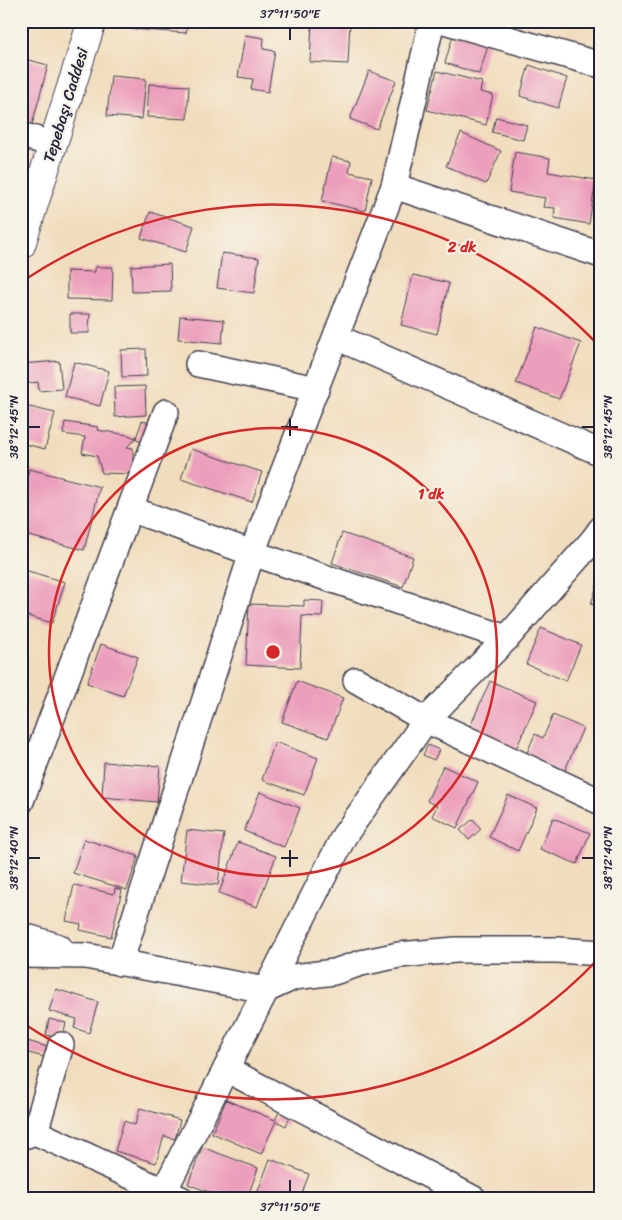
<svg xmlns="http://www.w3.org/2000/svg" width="622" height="1220" font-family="Sriracha,sans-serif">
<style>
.building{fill:#ec9fbc}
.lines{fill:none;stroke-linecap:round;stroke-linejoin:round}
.minor-casing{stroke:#413e4e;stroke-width:28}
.major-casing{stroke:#413e4e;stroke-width:30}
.minor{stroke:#fff;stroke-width:25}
.major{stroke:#fff;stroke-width:28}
.ticks{fill:none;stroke:#22223b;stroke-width:2}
.ring{fill:none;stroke:#d62828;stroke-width:2.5}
.labels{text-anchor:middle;stroke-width:4.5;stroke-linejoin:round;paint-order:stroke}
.street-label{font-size:16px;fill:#22223b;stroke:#f7f3e8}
.centre{fill:#d62828;stroke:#f7f3e8;stroke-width:2.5}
.ring-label{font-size:15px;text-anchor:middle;font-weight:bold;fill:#d62828;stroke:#f7f3e8;stroke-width:4.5;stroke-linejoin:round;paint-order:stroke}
.neatline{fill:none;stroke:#22223b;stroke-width:2}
.ticks-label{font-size:12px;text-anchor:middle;fill:#22223b}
</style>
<rect width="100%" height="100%" fill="#f7f3e8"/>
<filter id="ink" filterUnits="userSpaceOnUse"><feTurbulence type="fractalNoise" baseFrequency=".02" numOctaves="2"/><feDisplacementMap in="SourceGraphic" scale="10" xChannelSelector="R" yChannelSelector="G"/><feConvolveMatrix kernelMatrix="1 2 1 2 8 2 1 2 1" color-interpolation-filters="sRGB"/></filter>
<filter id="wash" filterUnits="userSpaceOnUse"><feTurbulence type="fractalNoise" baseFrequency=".0096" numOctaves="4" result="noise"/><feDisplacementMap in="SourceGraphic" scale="20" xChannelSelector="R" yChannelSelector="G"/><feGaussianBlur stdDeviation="1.12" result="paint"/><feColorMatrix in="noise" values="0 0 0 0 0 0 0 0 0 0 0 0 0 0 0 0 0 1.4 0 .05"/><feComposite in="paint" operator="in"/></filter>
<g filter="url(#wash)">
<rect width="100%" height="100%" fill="#f1ddbd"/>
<g id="blocks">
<g class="building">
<path d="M133,21H188L186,33L132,29Z"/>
<path d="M312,21H350L348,64L310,62Z"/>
<path d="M599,21H601V46L595,45Z"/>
<path d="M454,32L489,43L479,74L445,63Z"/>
<path d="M245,35L264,38L263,49L275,51L268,92L251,89L253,79L238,77Z"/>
<path d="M21,58L48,65L32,125L21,122Z"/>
<path d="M529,65L567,78L558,108L520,96Z"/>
<path d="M369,71L396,81L377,129L350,119Z"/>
<path d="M437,71L482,82L480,92L493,95L486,125L427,110Z"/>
<path d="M111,76L146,79L142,119L107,116Z"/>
<path d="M149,84L189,86L187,119L147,117Z"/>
<path d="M600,108H601V121L597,120Z"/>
<path d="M496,117L527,125L523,140L492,132Z"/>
<path d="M461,133L501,151L486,184L446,166Z"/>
<path d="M515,152L550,158L548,172L596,180L589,224L554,218L555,208L543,207L545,198L509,192Z"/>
<path d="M332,157L351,161L349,172L372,177L365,211L322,201Z"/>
<path d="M150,212L194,226L186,252L141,238Z"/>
<path d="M222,253L259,258L254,293L217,288Z"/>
<path d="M170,264L171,291L132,292L131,266Z"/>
<path d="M95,267H113L112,300L67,299V271L95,272Z"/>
<path d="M413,275L449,283L437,334L401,325Z"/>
<path d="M70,314H90L89,333H70Z"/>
<path d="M180,316L224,320L222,343L178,339Z"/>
<path d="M537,327L581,343L559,399L516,383Z"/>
<path d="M146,349L147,376L122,377L121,350Z"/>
<path d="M59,361L62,389L39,391L38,382L23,384L21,364Z"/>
<path d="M74,362L109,371L100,406L65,397Z"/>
<path d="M145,386L146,415L115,417L114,387Z"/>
<path d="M21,405L55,413L45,449L21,443Z"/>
<path d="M142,421L151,423L143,445L136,438Z"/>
<path d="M65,422L98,427L97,430L128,435L136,438L127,447L133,448V474L102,473L97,456L82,453L85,437L63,434Z"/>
<path d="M191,449L262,472L252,502L181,479Z"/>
<path d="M29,469L100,487L84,550L21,534V500Z"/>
<path d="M342,533L413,557L403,587L332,563Z"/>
<path d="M21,569L65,582L52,623L21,614Z"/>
<path d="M600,576H601V607L591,604Z"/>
<path d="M304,600L323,601L322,617L302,616L300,668L246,665L249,604L304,606Z"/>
<path d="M541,628L581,645L566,681L526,664Z"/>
<path d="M101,644L138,657L123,696L87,683Z"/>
<path d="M297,681L343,698L328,738L282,722Z"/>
<path d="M490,681L537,701L513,756L466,736Z"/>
<path d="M553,715L583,728L562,777L524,760L535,734L543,738Z"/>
<path d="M275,742L318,758L304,795L262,780Z"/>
<path d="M428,745L439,750L434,760L423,755Z"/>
<path d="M104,762L160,766L157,802L102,797Z"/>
<path d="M443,766L478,782L457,828L432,816L437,806L427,801Z"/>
<path d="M260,792L300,808L284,847L244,831Z"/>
<path d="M508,795L537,808L518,851L489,837Z"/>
<path d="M553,818L590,833L577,864L540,849Z"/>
<path d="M473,819L481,829L469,840L460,830Z"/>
<path d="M187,830L224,834L218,885L181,881Z"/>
<path d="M84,839L138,856L127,890L73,873Z"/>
<path d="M238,842L276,856L257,907L219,893Z"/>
<path d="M74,885L114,894L115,888L122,890L111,937L80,930L81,924L66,921Z"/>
<path d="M56,989L98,1002L89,1033L74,1028L77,1019L49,1011Z"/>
<path d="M49,1019L66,1023L62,1038L46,1035Z"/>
<path d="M24,1040L51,1048L48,1058L21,1051Z"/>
<path d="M226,1100L275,1120L280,1110L291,1115L286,1126L276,1121L261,1154L212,1133Z"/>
<path d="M140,1108L180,1120L175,1139L164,1136L156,1163L115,1151L124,1121L135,1125Z"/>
<path d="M202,1147L258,1168L247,1199H227L188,1184Z"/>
<path d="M270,1159L309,1174L300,1199H255Z"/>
</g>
</g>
</g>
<g filter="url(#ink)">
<use href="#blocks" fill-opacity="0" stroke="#413e4e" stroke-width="1"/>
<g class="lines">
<defs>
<g id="minor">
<path d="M444,21L601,65"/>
<path d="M21,135L53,144"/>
<path d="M394,186L601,255"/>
<path d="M336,337L601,453"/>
<path d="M198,364L316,389"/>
<path d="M130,509L252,553L507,638"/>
<path d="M356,680L426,720L601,802"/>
<path d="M21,801L166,412"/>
<path d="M21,935L59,947"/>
<path d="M21,955L86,956L266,990L294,977L334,972L361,963L399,955L456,950H558L601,953"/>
<path d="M120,963L252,553L394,186L432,21"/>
<path d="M226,1069L474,1199"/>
<path d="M35,1132L61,1045"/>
<path d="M21,1137L35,1132L181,1199"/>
<path d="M160,1199L344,836L426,720L507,638L593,540L601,529"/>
</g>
<path id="major" d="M21,245L92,21"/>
</defs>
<use href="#minor" class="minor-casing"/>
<use href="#major" class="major-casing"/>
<use href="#minor" class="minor"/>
<use href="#major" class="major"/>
</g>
</g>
<path class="ticks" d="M290,28V40M290,419V436M28,427H40M281,427H298M582,427H594M290,850V867M28,858H40M281,858H298M582,858H594M290,1180V1192"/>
<g class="ring">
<circle cx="273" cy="652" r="224"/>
<path d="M600 957A447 447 0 0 1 23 1023M23 281A447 447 0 0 1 600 347"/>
</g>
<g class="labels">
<g class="street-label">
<text transform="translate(65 105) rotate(-73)" y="6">Tepebaşı Caddesi</text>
</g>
</g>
<circle cx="273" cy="652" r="8" class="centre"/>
<g class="ring-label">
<text x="462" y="252">2 dk</text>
<text x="431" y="499">1 dk</text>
</g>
<rect width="622" height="1220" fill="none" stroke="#f7f3e8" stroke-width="55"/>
<rect x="28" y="28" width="566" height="1164" class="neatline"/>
<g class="ticks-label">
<text x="290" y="18">37°11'50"E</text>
<text transform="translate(14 427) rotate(-90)" y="4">38°12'45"N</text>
<text transform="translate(608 427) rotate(-90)" y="4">38°12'45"N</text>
<text transform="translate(14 858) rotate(-90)" y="4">38°12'40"N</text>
<text transform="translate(608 858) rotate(-90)" y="4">38°12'40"N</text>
<text x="290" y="1211">37°11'50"E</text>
</g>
</svg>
